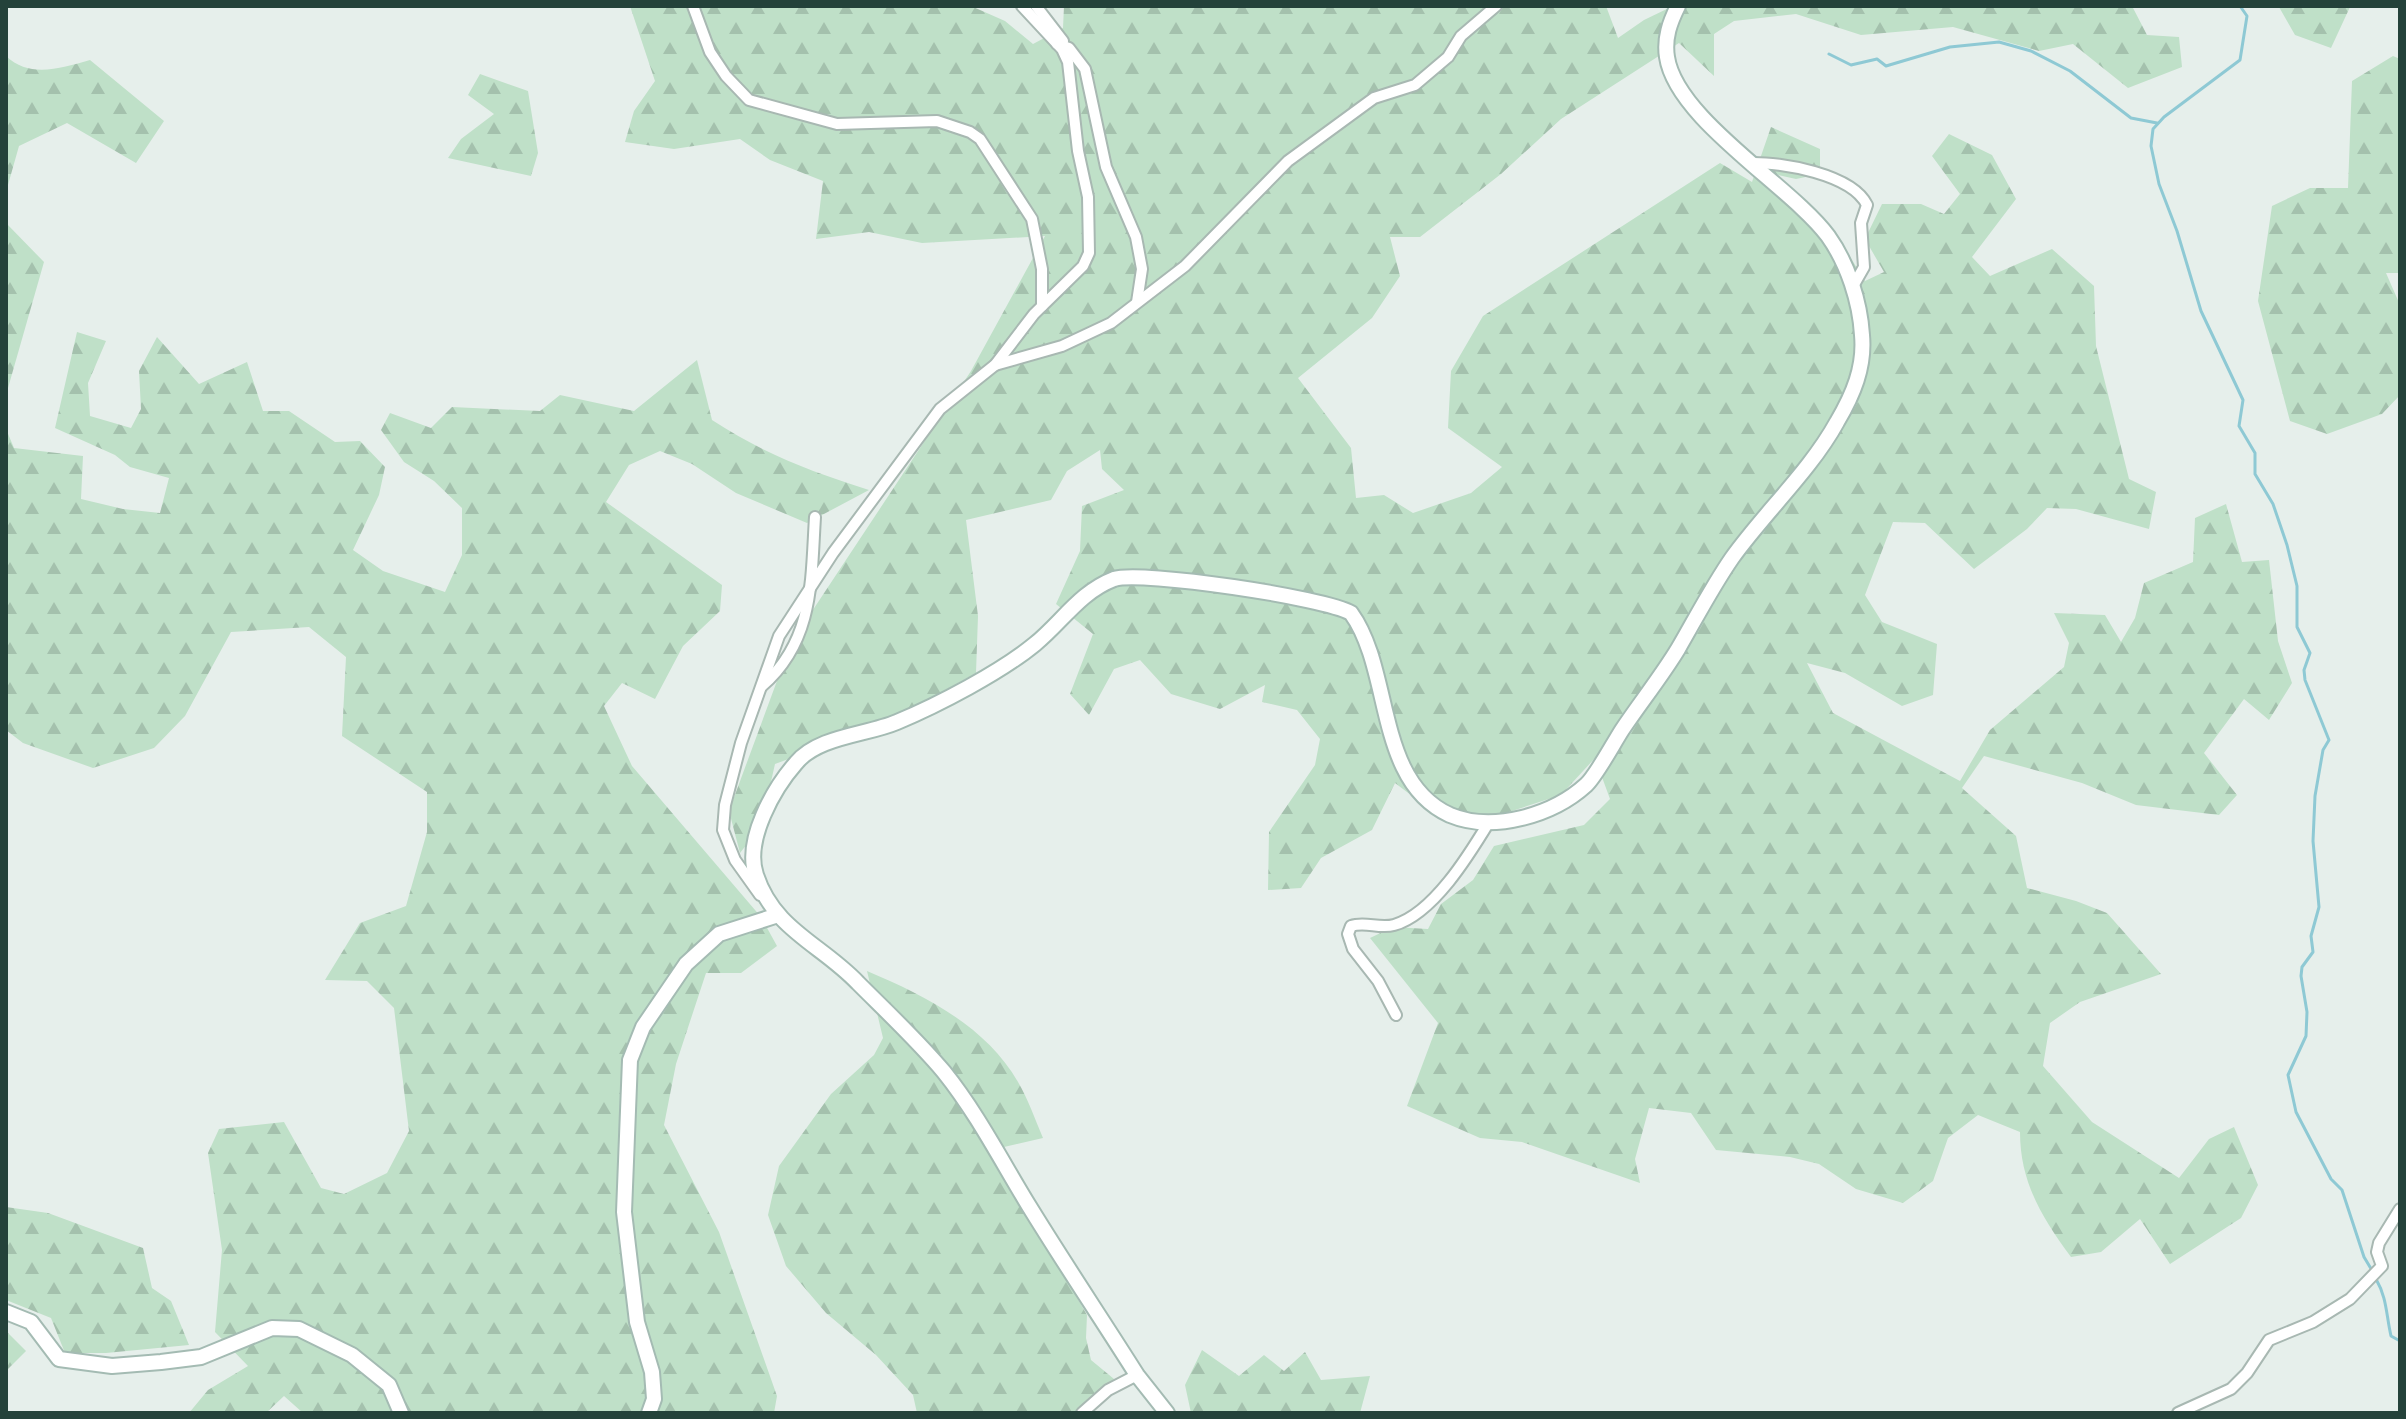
<svg xmlns="http://www.w3.org/2000/svg" width="2406" height="1419" font-family="Signika,sans-serif">
<style>
.forest{fill:url(#forest-firs)}
.lines{fill:none;stroke-linecap:round;stroke-linejoin:round}
.stream{stroke:#8ec9d4;stroke-width:3}
.street-casing{stroke:#a8b8b2;stroke-width:14}
.secondary-casing{stroke:#a4bbb3;stroke-width:18}
.street{stroke:#fff;stroke-width:10}
.secondary{stroke:#fff;stroke-width:14}
</style>
<defs>
<pattern id="forest-firs" width="22" height="20" patternUnits="userSpaceOnUse" patternTransform="scale(2)"><rect width="22" height="20" fill="#bfe0c8"/><path d="M5 1l3.5 6h-7zM16 11l3.5 6h-7z" fill="#a4c1ad"/></pattern>
</defs>
<rect width="100%" height="100%" fill="#e6efeb"/>
<g class="forest">
<path d="M630,6H971L1005,21L1033,44L1063,28L1064,6H1606L1618,38L1644,20L1673,6H2132L2147,35L2179,37L2182,67L2128,88L2073,44L2039,51L1953,27L1861,35L1796,14L1734,21L1714,34V76L1679,43L1561,119L1501,174L1420,237H1390L1400,276L1372,318L1298,378L1351,448L1356,498L1384,495L1413,513L1471,493L1502,467L1448,428L1451,371L1483,316L1720,163L1752,182L1771,127L1820,149V174L1796,179L1774,174L1836,234L1865,281L1884,272L1865,239L1882,204H1921L1944,214L1960,194L1932,156L1949,134L1992,155L2016,199L1972,257L1990,276L2052,249L2094,286L2096,346L2129,479L2156,492L2149,529L2076,509L2047,508L2027,529L1974,569L1925,523L1893,522L1865,595L1882,622L1937,644L1933,695L1902,706L1845,673L1807,663L1833,713L1960,781L1990,730L2064,667L2069,643L2054,613L2105,615L2121,642L2135,618L2144,583L2193,562L2195,518L2226,504L2242,562L2269,560L2278,641L2292,683L2269,720L2244,699L2204,753L2237,795L2219,815L2136,805L2082,783L1984,756L1962,788L2016,836L2027,888L2076,901L2107,913L2161,974L2080,1002L2050,1023L2043,1066L2092,1122L2179,1178L2209,1139L2234,1127L2258,1185L2241,1218L2170,1264L2140,1219L2101,1252L2071,1257C2042,1218 2020,1182 2020,1132L1978,1115L1948,1138L1933,1181L1903,1203L1856,1189L1819,1164L1790,1157L1716,1150L1691,1113L1649,1108L1635,1159L1640,1183L1522,1142L1480,1138L1407,1106L1438,1023L1370,938L1393,927L1428,929L1441,904L1473,880L1494,846L1584,825L1610,799L1595,758L1561,795L1506,813L1448,823L1395,783L1372,830L1321,858L1301,888L1268,890L1269,832L1315,765L1320,739L1297,710L1262,702L1265,685L1220,709L1171,694L1140,660L1114,669L1089,715L1070,694L1093,634L1056,604L1080,551L1082,506L1124,490L1102,469L1100,450L1067,471L1051,500L966,520L978,616L976,673L886,723L775,764L761,826L740,853L729,811L791,643L971,371L1045,236L922,243L869,232L816,239L823,181L770,160L740,139L674,149L625,142L634,111L655,81Z"/>
<path d="M2359,6L2350,7L2331,48L2295,35L2279,7Z"/>
<path d="M6,56C30,79 61,68 90,60L164,121L136,163L67,123L19,146L6,192Z"/>
<path d="M2393,56L2400,59V273H2386L2400,305V395L2382,414L2327,434L2290,421L2258,301L2272,206L2310,188H2348L2352,81Z"/>
<path d="M480,74L528,91L538,153L531,176L448,158L461,139L494,114L468,95Z"/>
<path d="M6,223L44,262L6,395Z"/>
<path d="M77,332L106,341L88,383L90,416L131,428L141,409L139,371L157,337L199,384L247,362L263,411H289L335,442L360,441L385,467L379,495L353,550L383,571L445,592L462,555V508L434,481L404,462L381,430L390,413L431,428L452,407L540,411L560,395L634,411L697,360L712,420C764,454 810,471 869,490L807,523L736,493L692,464L660,451L629,465L606,502L722,585L720,611L683,646L655,699L622,683L604,706L632,766L761,917L777,946L741,973H706L676,1064L664,1125L719,1232L777,1396L774,1413H303L284,1396L266,1413H189L208,1390L248,1366L215,1332L222,1250L208,1153L219,1129L284,1122L321,1188L344,1194L387,1173L409,1131L394,1008L367,981L325,980L360,923L406,906L427,832V792L342,736L346,657L309,627L231,632L185,716L154,748L93,768L23,743L6,730V429L14,448L83,456L81,499L123,509L160,513L169,478L130,467L115,455L55,428Z"/>
<path d="M867,971C924,995 986,1026 1018,1082C1028,1099 1035,1119 1043,1138L1004,1147L1025,1207L1087,1315L1086,1338L1091,1360L1114,1379L1079,1413H917L913,1395L876,1355L826,1313L786,1266L768,1215L779,1166L831,1094L874,1055L883,1038Z"/>
<path d="M6,1207L48,1213L143,1248L152,1288L171,1301L189,1345L106,1353H65L51,1318L6,1300Z"/>
<path d="M6,1331L26,1351L6,1371Z"/>
<path d="M1202,1350L1239,1376L1264,1355L1284,1371L1305,1352L1321,1380L1370,1376L1360,1413H1191L1185,1385Z"/>
</g>
<g class="lines">
<g class="stream">
<path d="M2240,6L2247,16L2240,60L2164,117L2153,129L2151,146L2159,184L2177,231L2201,311L2243,400L2239,426L2255,453V474L2273,504L2287,545L2297,586V627L2310,653L2304,670L2305,680L2329,740L2323,750L2315,796L2313,841L2319,907L2311,936L2313,952L2302,967L2301,976L2307,1012L2306,1036L2288,1075L2296,1112L2331,1179L2342,1190L2364,1257L2373,1272"/>
<path d="M1829,54L1851,65L1877,59L1886,66L1950,47L1999,42L2031,51L2070,71L2131,118L2157,123"/>
<path d="M2376,1279C2387,1298 2386,1314 2391,1336L2400,1341"/>
</g>
<defs>
<g id="street">
<path d="M693,6L710,52L726,76L749,100L837,124L937,121L970,132L980,139L1032,219L1042,269V306"/>
<path d="M1036,6L1063,41"/>
<path d="M1057,44L1069,48L1085,69L1106,167L1136,237L1142,269L1137,302"/>
<path d="M1750,163C1781,162 1852,174 1867,205L1861,223L1864,267L1852,288"/>
<path d="M995,365L1062,346L1111,323L1185,266L1288,161L1374,98L1415,85L1448,57L1461,36L1496,6"/>
<path d="M762,686C814,641 811,581 815,517"/>
<path d="M760,895L735,860L723,830L725,805L741,743L779,636L833,553L940,409L995,365L1034,314L1083,266L1089,253L1088,197L1078,151L1068,62L1062,49L1022,6"/>
<path d="M1396,1015L1378,981L1353,949L1348,934L1351,926C1365,921 1379,929 1394,925C1433,914 1469,855 1489,822"/>
<path d="M1082,1413L1108,1390L1137,1375"/>
<path d="M2178,1413L2231,1389L2247,1373L2269,1340L2313,1322L2350,1299L2382,1266L2377,1252L2379,1243L2400,1209"/>
</g>
<g id="secondary">
<path d="M6,1312L31,1322L59,1359L112,1366L161,1362L201,1357L272,1328L299,1329L352,1355L389,1385L401,1413"/>
<path d="M649,1413L654,1399L652,1372L637,1322L624,1212L630,1060L643,1027L686,964L719,934L775,916"/>
<path d="M1167,1413L1137,1375C1101,1318 1064,1263 1029,1206C1002,1162 977,1113 944,1072C918,1041 887,1012 858,983C821,944 774,930 756,875C744,840 774,788 796,763C818,736 867,735 897,722C938,705 1001,672 1035,644C1062,622 1080,592 1114,579C1141,570 1326,598 1351,613C1393,671 1375,781 1450,815C1493,833 1553,815 1586,785C1596,776 1613,744 1622,730C1640,703 1661,677 1678,649C1696,618 1712,587 1732,558C1765,512 1810,471 1837,422C1853,395 1865,367 1862,335C1860,302 1848,264 1828,236C1792,187 1676,119 1667,57C1664,38 1670,22 1678,6"/>
</g>
</defs>
<use href="#street" class="street-casing"/>
<use href="#secondary" class="secondary-casing"/>
<use href="#street" class="street"/>
<use href="#secondary" class="secondary"/>
</g>
<rect width="2406" height="1419" fill="none" stroke="#24423a" stroke-width="16"/>
</svg>
